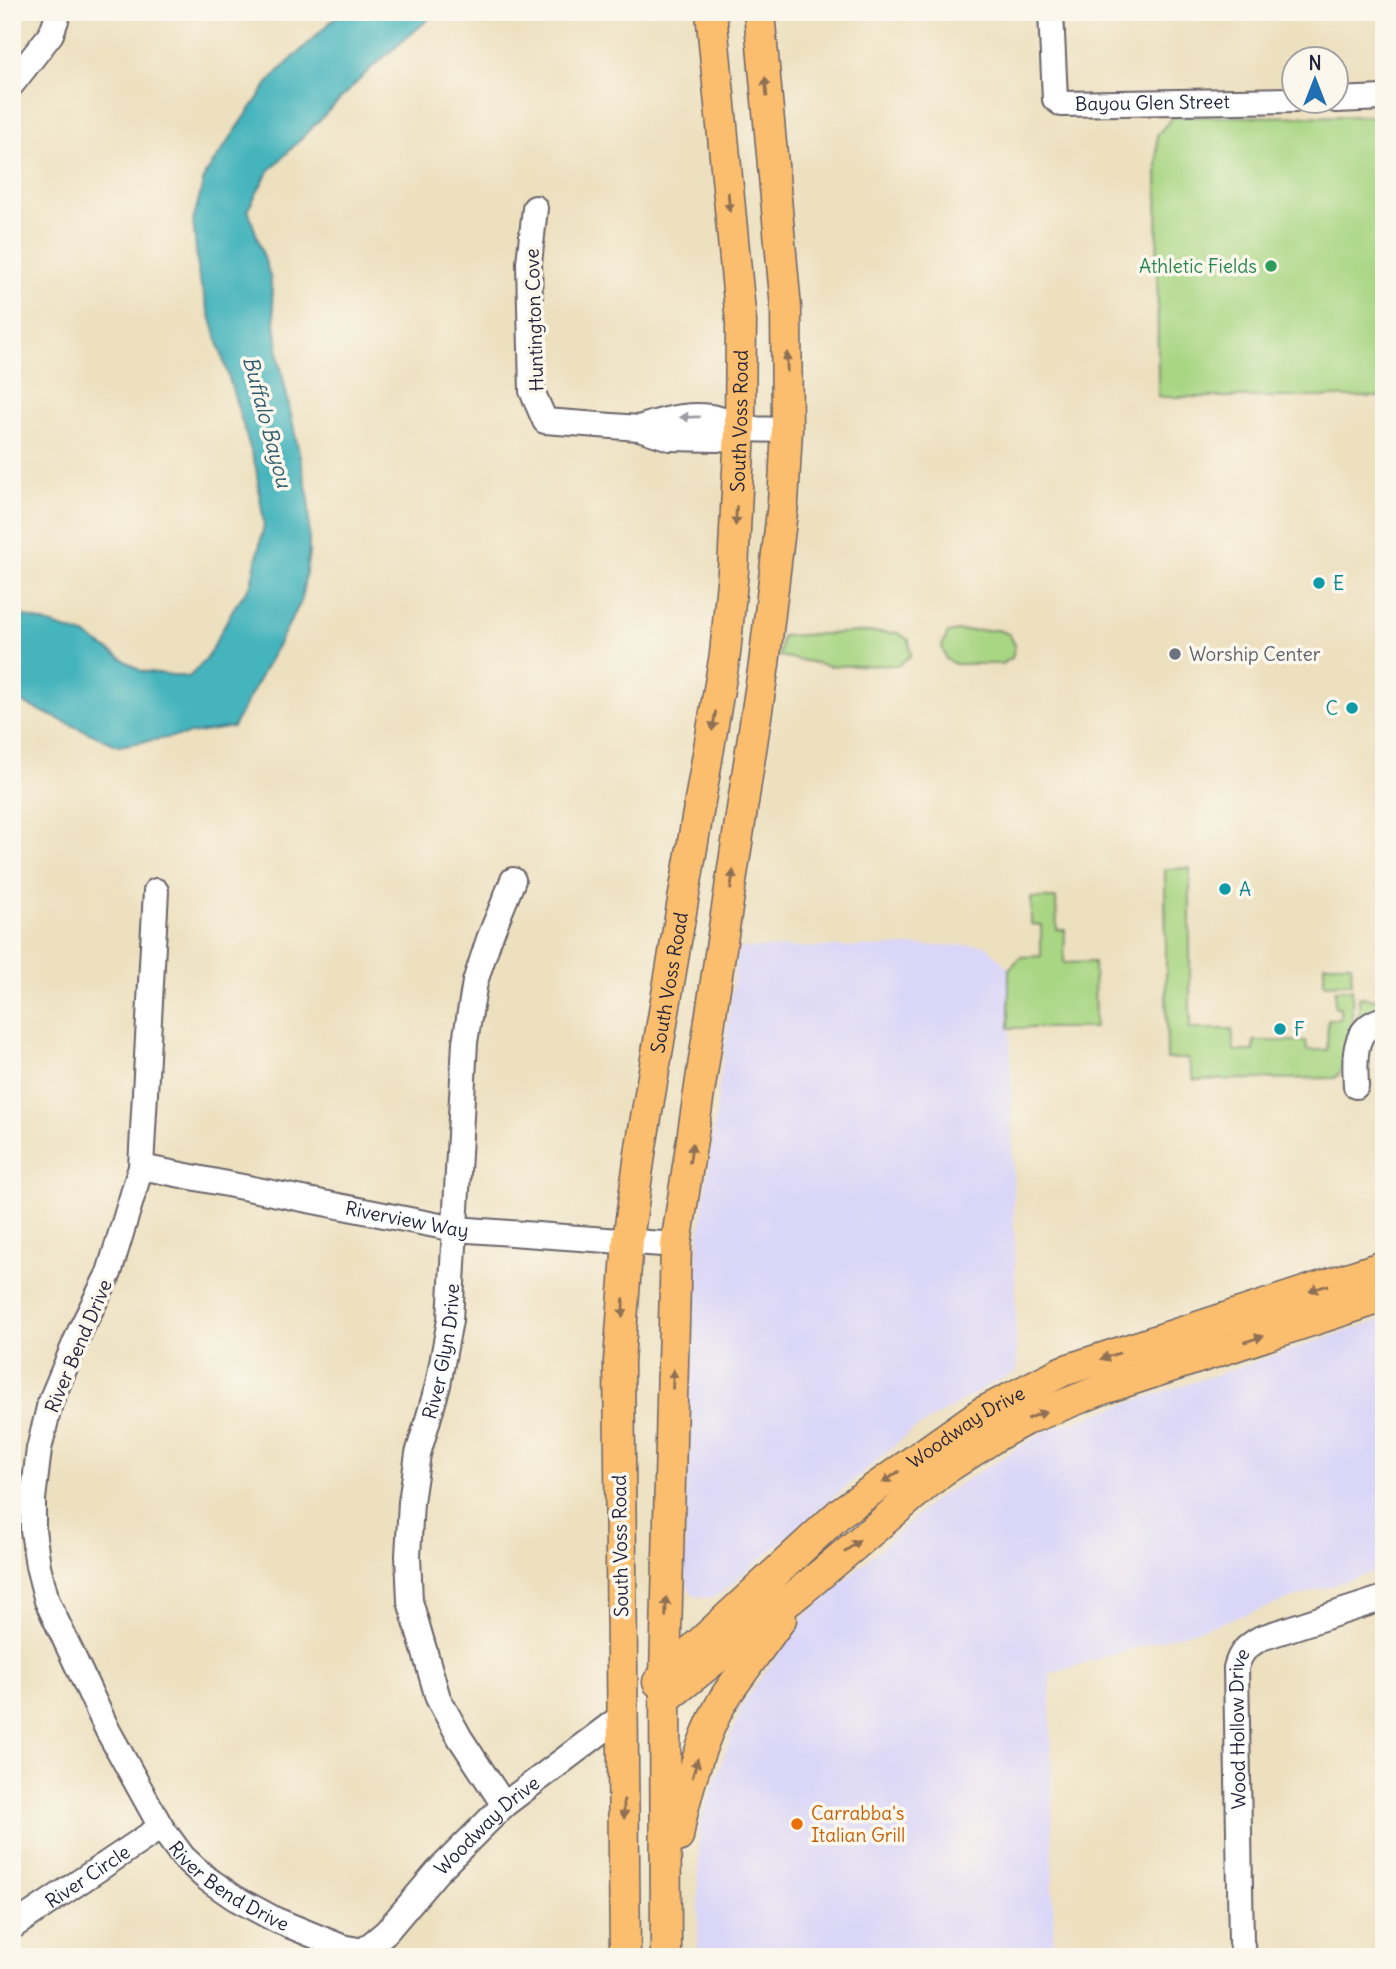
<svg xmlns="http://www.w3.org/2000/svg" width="1396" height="1969" font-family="Delius,sans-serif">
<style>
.built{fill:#dad6f7}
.green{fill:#a9d683;stroke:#667c5f;stroke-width:2}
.water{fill:#44b4bc;stroke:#336b7c;stroke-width:2}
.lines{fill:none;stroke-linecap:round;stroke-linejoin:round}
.minor-casing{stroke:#696469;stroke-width:28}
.major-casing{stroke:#696469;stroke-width:33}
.minor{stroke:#fff;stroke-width:24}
.major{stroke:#fbbd6e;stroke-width:30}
.oneway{fill:#8e7054}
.oneway2{fill:#9c9ca7}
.leisure-dot{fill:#2e9e5b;stroke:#fbf7ec;stroke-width:2.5}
.culture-dot{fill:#0f9aa8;stroke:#fbf7ec;stroke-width:2.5}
.worship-dot{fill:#6b7280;stroke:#fbf7ec;stroke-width:2.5}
.food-dot{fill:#e8710a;stroke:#fbf7ec;stroke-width:2.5}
.labels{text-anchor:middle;stroke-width:7;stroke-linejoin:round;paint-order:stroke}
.street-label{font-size:19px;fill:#22223b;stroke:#fbf7ec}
.leisure-label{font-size:19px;fill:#27864d;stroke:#fbf7ec;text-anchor:end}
.culture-label{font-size:19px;fill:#0d838f;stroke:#fbf7ec;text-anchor:start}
.worship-label{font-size:19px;fill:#5b616d;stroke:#fbf7ec;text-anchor:start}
.food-label{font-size:19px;fill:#c56008;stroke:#fbf7ec;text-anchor:start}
.water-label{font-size:21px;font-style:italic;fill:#305c6f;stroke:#fbf7ec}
</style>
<rect width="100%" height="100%" fill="#fbf7ec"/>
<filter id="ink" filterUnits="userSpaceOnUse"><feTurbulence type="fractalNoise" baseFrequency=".0143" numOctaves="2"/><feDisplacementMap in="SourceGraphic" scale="14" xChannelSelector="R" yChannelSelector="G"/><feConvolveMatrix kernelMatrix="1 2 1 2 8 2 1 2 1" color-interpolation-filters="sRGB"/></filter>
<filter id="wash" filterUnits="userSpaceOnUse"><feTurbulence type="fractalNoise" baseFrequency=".00686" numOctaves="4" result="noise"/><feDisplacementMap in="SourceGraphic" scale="28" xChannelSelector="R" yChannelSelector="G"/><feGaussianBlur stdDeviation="1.57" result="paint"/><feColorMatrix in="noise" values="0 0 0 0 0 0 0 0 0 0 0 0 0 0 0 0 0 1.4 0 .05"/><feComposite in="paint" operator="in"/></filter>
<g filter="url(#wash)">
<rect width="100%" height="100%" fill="#ede0bf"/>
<g class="built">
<path d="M986,945L1009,969L1017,1372L991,1384L909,1433L720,1594L709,1598L694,1596L688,1587L685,1568L689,1353L700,1230L738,948Z"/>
<path d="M1384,1319V1568L1220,1623L1050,1673L1054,1957H698L699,1824L743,1703L805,1616L935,1499L1047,1430Z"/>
</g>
<g class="green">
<path d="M1384,116V397H1158L1157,135L1173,117Z"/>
<path d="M998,630L1009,634L1015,645L1012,658L1001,664H955L946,659L942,646L948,633L957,631Z"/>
<path d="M864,632L898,633L909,640L911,655L899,665L831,666L779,656L782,636Z"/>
<path d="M1190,868V1029H1232L1234,1051H1254V1041H1306L1307,1050H1327L1328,1019H1340V1007H1335V990L1352,989C1352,1015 1356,1058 1335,1078L1194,1080L1188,1059H1167L1165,869Z"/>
<path d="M1031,898H1056L1057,930H1065L1064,963L1094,962L1095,1028H1009V969L1021,957L1041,956V925L1031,924Z"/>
<path d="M1324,964H1351L1352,983L1324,984Z"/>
<path d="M1359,997L1384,1000V1011L1359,1026Z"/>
</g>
<path class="water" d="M341,12H437L370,69L268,172L248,209L270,276L279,359L309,499V553L301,602L233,727L118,746L12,698V612L87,636L141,671L189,677L207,658L233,609L251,584L264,525L256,468L199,279L193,221L205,175L272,78Z"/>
</g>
<g filter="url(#ink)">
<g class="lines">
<defs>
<g id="minor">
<path id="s1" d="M1051,12L1055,99L1062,104L1294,100"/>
<path d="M12,84L51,34L59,12"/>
<path d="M1336,100L1384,98"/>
<path d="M535,208L529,263L532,391L545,421L639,428L670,438L717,439L727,437L740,429L787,430"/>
<path d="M639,428C670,417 711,407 740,429"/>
<path id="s2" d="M156,891L141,1167L109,1273L81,1329L50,1403L39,1449L33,1499V1530L38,1566L47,1601L108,1731L161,1827L183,1857L206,1878L235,1898L276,1920L342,1947L363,1951L386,1932L437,1872L504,1805L622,1716"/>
<path d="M1356,1086C1355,1060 1351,1027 1384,1019"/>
<path id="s3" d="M141,1167L455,1229L676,1245"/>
<path id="s4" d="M504,1805L460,1738L438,1698L410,1601L408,1556L411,1502L418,1454L438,1385L450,1320L465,1042L475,982L489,939L513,880"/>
<path id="s5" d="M12,1927L161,1827"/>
<path id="s6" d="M1245,1957L1241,1942L1236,1668C1240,1652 1247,1646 1261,1638L1384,1598"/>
</g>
<g id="major">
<path id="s7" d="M658,1682L841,1512L981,1413L1063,1371L1384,1266"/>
<path d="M665,1699L801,1591L941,1472L998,1435L1025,1420L1103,1389L1384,1297"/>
<path d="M678,1837C684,1796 704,1729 727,1694C744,1669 763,1644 781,1619"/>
<path id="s8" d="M625,1957L619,1361L628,1240L641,1147L725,654L733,571L740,429L741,322L711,12"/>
<path d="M666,1957L665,1675L676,1245L764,664L783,503L787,430L786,308L759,12"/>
</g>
</defs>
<use href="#minor" class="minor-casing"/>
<use href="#major" class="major-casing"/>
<use href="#minor" class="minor"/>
<use href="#major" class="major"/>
</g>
<defs><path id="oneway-solid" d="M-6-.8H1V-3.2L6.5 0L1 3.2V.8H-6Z" transform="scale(1.75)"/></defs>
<g class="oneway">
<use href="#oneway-solid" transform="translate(766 87) rotate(-95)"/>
<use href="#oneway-solid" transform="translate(729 202) rotate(85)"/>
<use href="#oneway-solid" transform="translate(787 362) rotate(-91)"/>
<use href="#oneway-solid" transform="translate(736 516) rotate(93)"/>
<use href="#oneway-solid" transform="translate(714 721) rotate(100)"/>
<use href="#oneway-solid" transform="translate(732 880) rotate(-82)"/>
<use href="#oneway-solid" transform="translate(691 1153) rotate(-81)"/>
<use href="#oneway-solid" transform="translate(1319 1288) rotate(162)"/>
<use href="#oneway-solid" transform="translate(623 1308) rotate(94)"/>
<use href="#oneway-solid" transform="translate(1254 1339) rotate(-18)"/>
<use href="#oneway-solid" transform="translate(1110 1356) rotate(162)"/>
<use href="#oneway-solid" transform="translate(673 1379) rotate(-88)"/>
<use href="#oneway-solid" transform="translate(1037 1415) rotate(-23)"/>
<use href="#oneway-solid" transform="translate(891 1477) rotate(145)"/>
<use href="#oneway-solid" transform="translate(852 1546) rotate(-40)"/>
<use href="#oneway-solid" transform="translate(666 1607) rotate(-88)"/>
<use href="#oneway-solid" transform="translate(695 1768) rotate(-74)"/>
<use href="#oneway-solid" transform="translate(624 1809) rotate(89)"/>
</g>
<use class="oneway2" href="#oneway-solid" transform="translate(690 417) rotate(179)"/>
</g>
<circle class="leisure-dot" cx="1271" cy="266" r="7"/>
<g class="culture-dot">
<circle cx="1319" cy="583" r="7"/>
<circle cx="1352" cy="708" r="7"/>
<circle cx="1225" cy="889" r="7"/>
<circle cx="1280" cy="1029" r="7"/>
</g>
<circle class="worship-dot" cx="1175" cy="654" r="7"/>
<circle class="food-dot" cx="797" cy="1824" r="7"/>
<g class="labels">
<g class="street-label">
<text dy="7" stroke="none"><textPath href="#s1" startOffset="186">Bayou Glen Street</textPath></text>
<text transform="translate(534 320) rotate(-92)" y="7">Huntington Cove</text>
<text dy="7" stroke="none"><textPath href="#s8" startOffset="1545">South Voss Road</textPath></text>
<text dy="7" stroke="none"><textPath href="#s8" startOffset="978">South Voss Road</textPath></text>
<text dy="7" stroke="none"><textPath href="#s3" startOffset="271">Riverview Way</textPath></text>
<text transform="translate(78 1346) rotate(-67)" y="7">River Bend Drive</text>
<text dy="7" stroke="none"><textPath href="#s4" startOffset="480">River Glyn Drive</textPath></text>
<text dy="7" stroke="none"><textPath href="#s7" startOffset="401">Woodway Drive</textPath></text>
<text transform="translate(620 1546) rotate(-91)" y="7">South Voss Road</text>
<text dy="7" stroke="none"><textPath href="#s6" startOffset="229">Wood Hollow Drive</textPath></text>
<text dy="7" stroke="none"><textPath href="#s2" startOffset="1404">Woodway Drive</textPath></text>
<text dy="7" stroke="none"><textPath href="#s5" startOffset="91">River Circle</textPath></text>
<text dy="7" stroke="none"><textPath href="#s2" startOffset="1076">River Bend Drive</textPath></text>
</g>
<g class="leisure-label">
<text x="1257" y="273">Athletic Fields</text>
</g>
<g class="culture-label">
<text x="1333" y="590">E</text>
<text x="1338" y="715" text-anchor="end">C</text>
<text x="1239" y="896">A</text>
<text x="1294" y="1036">F</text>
</g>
<g class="worship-label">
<text x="1189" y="661">Worship Center</text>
</g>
<g class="food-label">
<text x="811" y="1820">Carrabba's<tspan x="811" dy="22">Italian Grill</tspan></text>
</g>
<g class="water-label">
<text transform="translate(267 422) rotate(75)" y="7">Buffalo Bayou</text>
</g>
</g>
<rect width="1396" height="1969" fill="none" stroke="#fbf7ec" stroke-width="42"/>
<g transform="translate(1315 80)"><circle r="33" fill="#fbf7ec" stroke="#a4a2a5" stroke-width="2"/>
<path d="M0-5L12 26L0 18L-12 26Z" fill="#1f6fb2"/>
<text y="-10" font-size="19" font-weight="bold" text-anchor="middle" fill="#22223b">N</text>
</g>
</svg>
